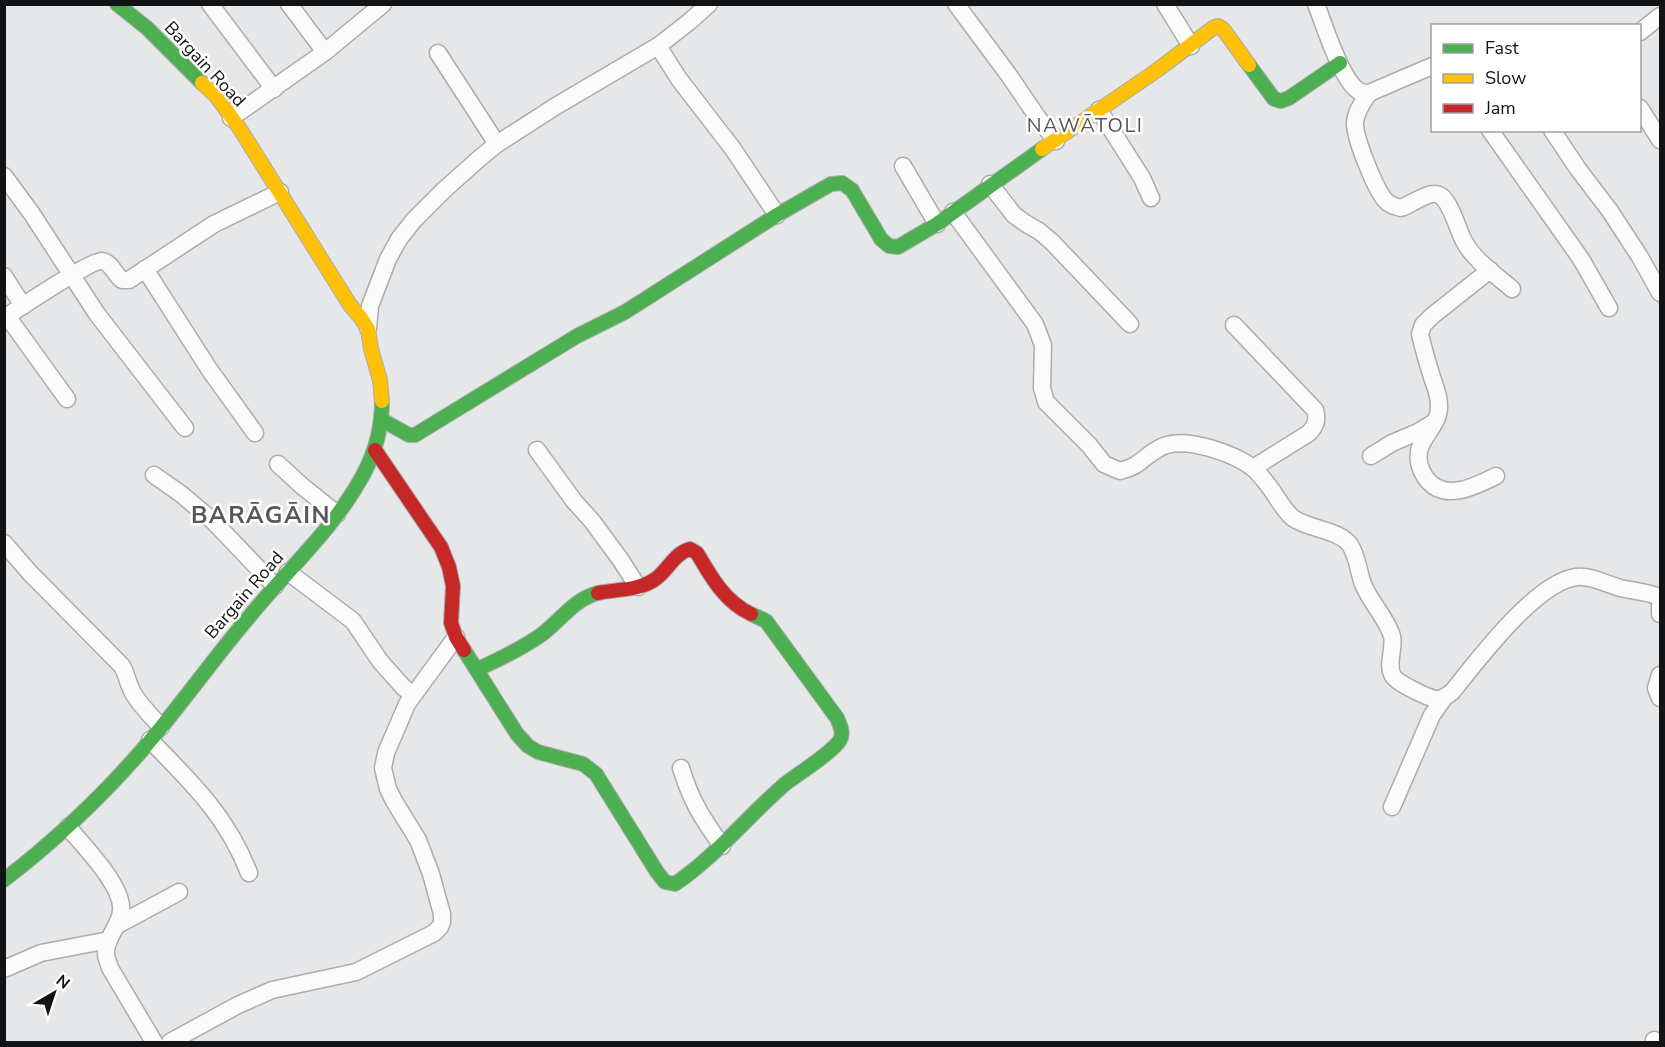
<svg xmlns="http://www.w3.org/2000/svg" width="1665" height="1047" font-family="'Nunito Sans',sans-serif">
<style>
.lines{fill:none;stroke-linecap:round;stroke-linejoin:round}
.street-casing{stroke:#abacae;stroke-width:19}
.fast-casing{stroke:#abacae;stroke-width:16}
.slow-casing{stroke:#abacae;stroke-width:16}
.jam-casing{stroke:#abacae;stroke-width:16}
.street{stroke:#fbfbfc;stroke-width:16}
.fast{stroke:#4caf50;stroke-width:14}
.slow{stroke:#ffc107;stroke-width:14}
.jam{stroke:#c62828;stroke-width:14}
.labels{text-anchor:middle;stroke-width:5;stroke-linejoin:round;paint-order:stroke}
.street-label{font-size:18px;fill:#121314;stroke:#fff}
.neighbourhood-label{font-size:20px;letter-spacing:1.5px;fill:#55575b;stroke:#fff}
.district-label{font-size:24px;font-weight:bold;letter-spacing:1.5px;fill:#55575b;stroke:#fff}
</style>
<rect width="100%" height="100%" fill="#e5e7e9"/>
<g class="lines">
<defs>
<g id="street">
<path d="M210,4L274,89"/>
<path d="M289,4L325,52"/>
<path d="M956,4L1008,74L1038,118L1056,141"/>
<path d="M1165,4L1191,46"/>
<path d="M1316,4C1324,25 1340,75 1356,89C1359,92 1364,93 1369,93L1432,66"/>
<path d="M1640,32L1660,16"/>
<path d="M658,46L679,79L733,149L777,215"/>
<path d="M438,53L497,144"/>
<path d="M1369,93C1363,102 1356,111 1355,122C1354,137 1375,188 1385,200C1389,205 1394,206 1401,208C1410,205 1430,190 1439,195C1451,200 1458,232 1465,243C1475,261 1496,275 1512,289"/>
<path d="M1640,108L1660,140"/>
<path d="M1099,110L1142,178L1151,198"/>
<path d="M231,118L325,52L383,4"/>
<path d="M1490,130L1581,259L1609,308"/>
<path d="M1552,130L1578,169L1610,211L1640,257L1660,293"/>
<path d="M903,166L937,224"/>
<path d="M4,176L32,214L97,314L185,428"/>
<path d="M990,184L1014,215L1025,223L1039,231L1052,242L1130,324"/>
<path d="M953,212L1035,324L1043,345L1042,388L1046,402L1089,445L1104,464L1120,471C1125,469 1132,468 1137,464C1146,458 1155,448 1167,445C1190,438 1235,454 1253,468C1259,473 1264,480 1268,485C1277,496 1282,509 1293,518C1308,529 1340,530 1350,545C1358,557 1358,571 1363,584C1370,602 1386,617 1392,636C1395,649 1386,664 1393,676C1397,683 1428,698 1436,699C1443,700 1447,695 1452,692C1478,660 1535,583 1576,577C1590,575 1606,584 1620,588C1634,591 1647,592 1660,597"/>
<path d="M145,269L209,369L255,433"/>
<path d="M1490,270L1432,316L1423,325L1420,334C1423,347 1427,361 1431,374C1434,384 1439,394 1439,405C1440,424 1423,434 1419,451C1417,461 1420,469 1425,477C1443,503 1474,487 1496,476"/>
<path d="M4,276L23,306"/>
<path d="M7,316L67,399"/>
<path d="M4,318C18,309 91,260 102,261C111,262 115,275 122,280H129L214,224L280,192"/>
<path d="M1234,325L1315,410C1318,420 1316,425 1309,433L1253,468"/>
<path d="M368,328L370,306L388,259L399,239L414,220L444,190L481,157L497,144L556,106L658,46L689,22L709,4"/>
<path d="M537,450L574,501L592,521L620,559L638,587"/>
<path d="M1371,456L1392,443L1418,432L1431,424"/>
<path d="M278,464L302,486L337,514"/>
<path d="M154,475L181,494L213,521L275,586"/>
<path d="M4,543L30,573L122,666C127,675 128,684 133,693C140,705 151,716 161,727"/>
<path d="M288,572L353,621L380,661L403,687L413,695"/>
<path d="M1660,605V614"/>
<path d="M1660,675L1656,688L1660,698"/>
<path d="M150,740C191,782 227,816 249,873"/>
<path d="M681,768C691,801 702,818 722,846"/>
<path d="M1392,807L1432,715L1444,698"/>
<path d="M68,827C83,846 124,886 121,911C120,926 105,938 106,954C106,958 109,964 110,968L154,1042"/>
<path d="M116,926L179,892"/>
<path d="M4,969L41,953L109,940"/>
<path d="M1654,1040L1657,1042"/>
<path d="M170,1042L238,1005L272,990L356,972L434,933L440,927L442,922V914L431,874L418,840L394,801L388,789L383,768L386,753L407,704L456,637"/>
</g>
<g id="fast">
<path d="M117,4L147,28L202,83"/>
<path d="M1249,65L1274,99L1281,101L1289,98L1340,63"/>
<path d="M382,420L409,435H415L577,336L625,312L777,215L831,184L842,183L852,190L881,239L889,246L898,247L937,224L1042,149"/>
<path d="M464,650L517,734L528,746L538,752L583,764L596,774L657,872L665,882L675,884C717,855 747,817 785,784C798,774 833,752 840,740C844,733 840,725 837,718L766,621L751,614"/>
<path d="M478,669C500,659 521,649 541,635C560,621 574,599 598,593"/>
<path d="M4,880C57,839 106,793 149,742C184,701 214,658 249,617C287,570 334,529 363,475C376,451 382,428 382,401"/>
</g>
<g id="slow">
<path d="M202,83L216,96L240,129L350,305L361,318L368,329L371,349L380,380L382,401"/>
<path d="M1042,149L1156,71L1213,28L1218,26L1223,29L1249,65"/>
</g>
<g id="jam">
<path d="M375,450L441,547L449,567L453,586L451,623L456,637L464,650"/>
<path d="M598,593C616,589 637,591 654,580C667,572 674,553 690,549L697,553C711,577 725,602 751,614"/>
</g>
</defs>
<use href="#street" class="street-casing"/>
<use href="#fast" class="fast-casing"/>
<use href="#slow" class="slow-casing"/>
<use href="#jam" class="jam-casing"/>
<use href="#street" class="street"/>
<use href="#fast" class="fast"/>
<use href="#slow" class="slow"/>
<use href="#jam" class="jam"/>
</g>
<g class="labels">
<g class="street-label">
<text transform="translate(205 64) rotate(47)" y="6">Bargain Road</text>
<text transform="translate(244 595) rotate(-49)" y="6">Bargain Road</text>
</g>
<g class="neighbourhood-label">
<text x="1085" y="132">NAWĀTOLI</text>
</g>
<g class="district-label">
<text x="261" y="523">BARĀGĀIN</text>
</g>
</g>
<rect width="1665" height="1047" fill="none" stroke="#121314" stroke-width="12"/>
<rect x="1431" y="24" width="210" height="108" fill="#ffffff" stroke="#a0a1a1" stroke-width="1.5"/>
<rect x="1443" y="44" width="30" height="9" fill="#4caf50" stroke="#a0a1a1" stroke-width="1.5"/>
<text x="1485" y="54" font-size="18" fill="#121314">Fast</text>
<rect x="1443" y="74" width="30" height="9" fill="#ffc107" stroke="#a0a1a1" stroke-width="1.5"/>
<text x="1485" y="84" font-size="18" fill="#121314">Slow</text>
<rect x="1443" y="104" width="30" height="9" fill="#c62828" stroke="#a0a1a1" stroke-width="1.5"/>
<text x="1485" y="114" font-size="18" fill="#121314">Jam</text>
<g transform="translate(54 993) rotate(39)" stroke="#ffffff" stroke-width="4.5" paint-order="stroke">
<path d="M0-4.5L10 22L0 15L-10 22Z" fill="#121314"/>
<text y="-9" font-size="16" font-weight="bold" text-anchor="middle" fill="#121314">N</text>
</g>
</svg>
